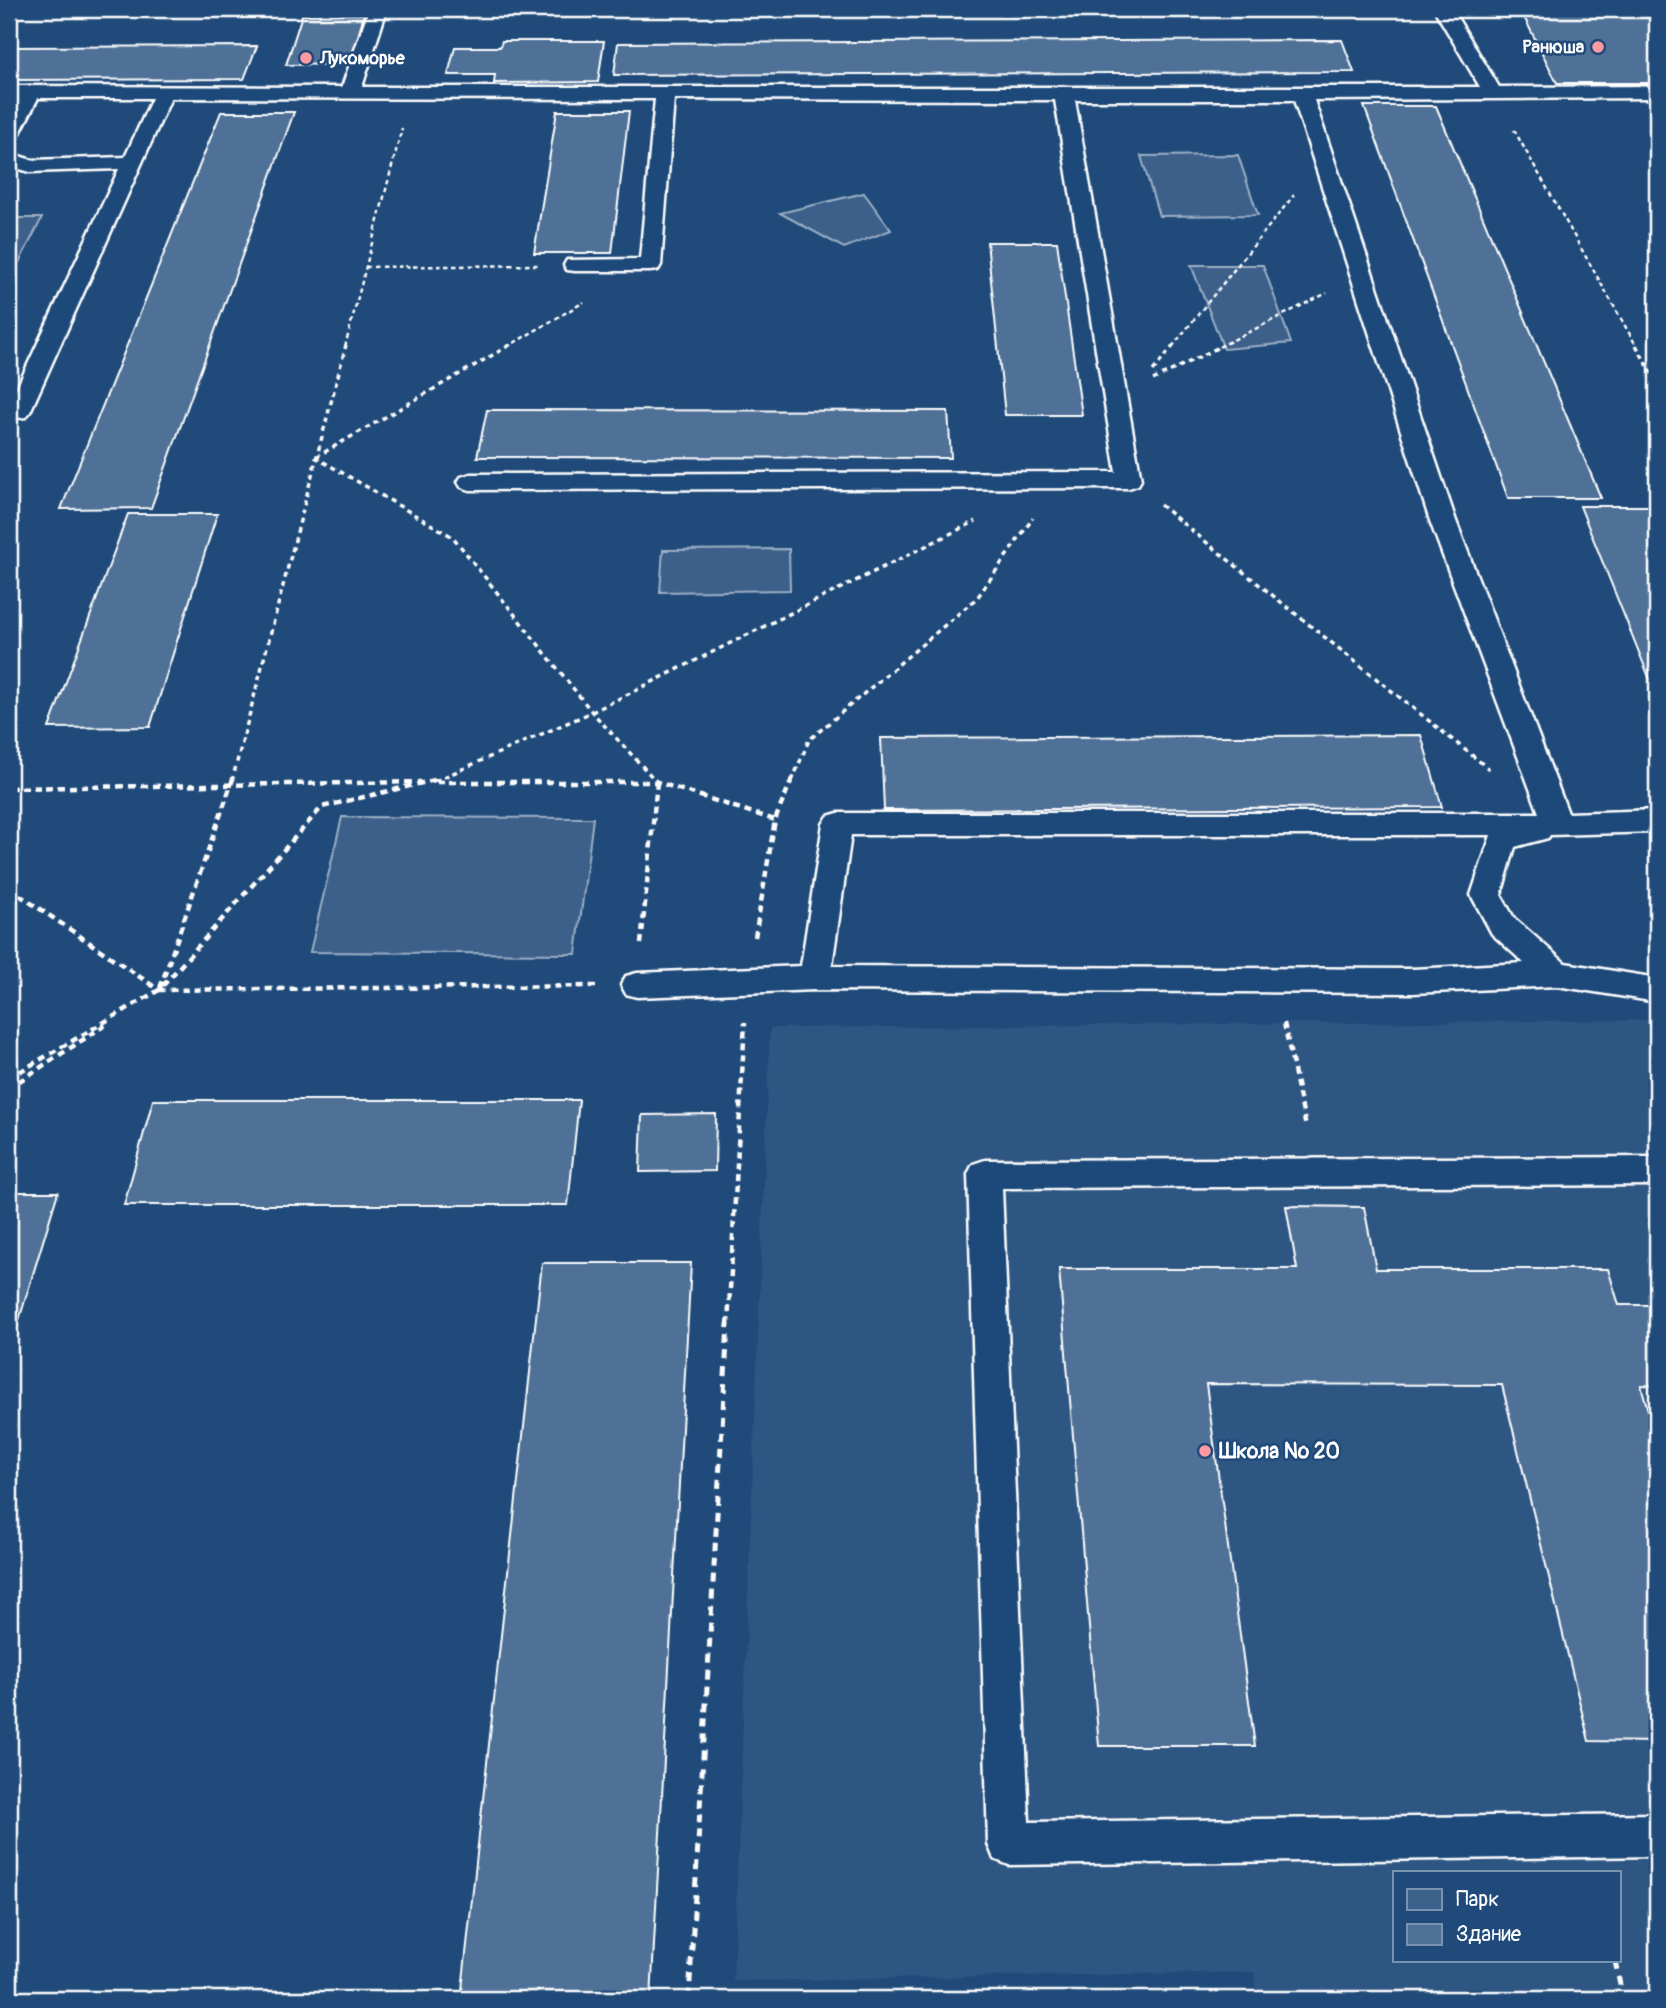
<svg xmlns="http://www.w3.org/2000/svg" width="1666" height="2008" font-family="Pangolin,sans-serif">
<style>
.built{fill:#2e5683;fill-rule:evenodd}
.green{fill:#3c618b;stroke:#9eb0c5;stroke-width:2}
.building{fill:#507197;stroke:#fff;stroke-width:2}
.lines{fill:none;stroke-linecap:round;stroke-linejoin:round}
.lane-casing{stroke:#fff;stroke-width:5}
.path-far3{stroke:#fff;stroke-width:2.5;stroke-dasharray:4.5 3.5;stroke-linecap:butt}
.path-far2{stroke:#fff;stroke-width:3.5;stroke-dasharray:5 4.5;stroke-linecap:butt}
.path-far1{stroke:#fff;stroke-width:4.5;stroke-dasharray:7 5;stroke-linecap:butt}
.path{stroke:#fff;stroke-width:5;stroke-dasharray:9 7;stroke-linecap:butt}
.lane{fill:#1f4a7a;fill-rule:evenodd}
.poi-dot{fill:#ff9aa2;stroke:#1f4a7a;stroke-width:2.5}
.labels{text-anchor:middle;stroke-width:5;stroke-linejoin:round;paint-order:stroke}
.far-poi-label{font-size:18px;font-weight:bold;fill:#fff;stroke:#1f4a7a;text-anchor:end}
.poi-label{font-size:21px;font-weight:bold;fill:#fff;stroke:#1f4a7a;text-anchor:start}
</style>
<rect width="100%" height="100%" fill="#1f4a7a"/>
<filter id="ink" filterUnits="userSpaceOnUse"><feTurbulence type="fractalNoise" baseFrequency=".0143" numOctaves="2"/><feDisplacementMap in="SourceGraphic" scale="14" xChannelSelector="R" yChannelSelector="G"/><feConvolveMatrix kernelMatrix="1 2 1 2 8 2 1 2 1" color-interpolation-filters="sRGB"/></filter>
<g filter="url(#ink)">
<path class="built" d="M1657,1020V1999H1257L1254,1972L733,1981L770,1028ZM1395,1873H1619V1961H1395Z"/>
<g class="green">
<path d="M1238,155L1258,215L1159,216L1141,156Z"/>
<path d="M864,193L891,230L844,248L780,213Z"/>
<path d="M9,218H42L9,282Z"/>
<path d="M1191,265H1263L1291,343L1224,349Z"/>
<path d="M789,549L790,590L660,592L663,550Z"/>
<path d="M342,817L593,818L576,954L310,952Z"/>
</g>
<g class="building">
<path d="M1521,11H1657V83H1557Z"/>
<path d="M364,14L351,64L286,65L302,15Z"/>
<path d="M1342,40L1354,72L614,75L618,43Z"/>
<path d="M502,41H604L598,82L494,83L495,75H448L455,47H500Z"/>
<path d="M257,46L244,79L9,80V47Z"/>
<path d="M1364,106H1436L1601,498H1508Z"/>
<path d="M557,111H629L612,253H534Z"/>
<path d="M221,112H294L151,508L61,509Z"/>
<path d="M987,242H1057L1082,415H1005Z"/>
<path d="M487,410L948,411L951,458L477,457Z"/>
<path d="M1580,506H1657V697Z"/>
<path d="M128,514H217L150,727L49,728Z"/>
<path d="M1421,735L1442,807L884,810L881,738Z"/>
<path d="M153,1100H579L568,1205H124Z"/>
<path d="M716,1114L715,1171L640,1172L642,1115Z"/>
<path d="M9,1192H58L9,1353Z"/>
<path d="M1286,1206L1364,1207L1376,1269H1608L1619,1305H1657V1386L1641,1385L1657,1443V1742L1589,1741L1502,1385L1206,1384L1255,1746H1099L1059,1269H1297Z"/>
<path d="M542,1263H691L651,1999H461Z"/>
</g>
<g class="lines">
<defs>
<g id="lane">
<path d="M369,9H387L362,87H1480L1434,9H1452L1499,87L1657,86V98L1314,100L1456,521L1568,813L1657,810V832L1550,835L1548,838L1515,847L1501,895L1514,918L1565,963L1657,978V1002L1557,986L1413,993L815,990L637,997L626,994L621,985L626,976L637,973L801,966L823,824L828,816L838,813H1539L1430,521L1294,100H1075L1141,480L1138,485L1129,488L470,490L461,487L458,482L461,477L470,474L1116,472L1055,100L674,99L661,265L658,270L650,271H575L567,270L564,265L567,260L640,259L655,99L171,98L30,412L26,417L9,419V405L119,169L30,172L9,166V153L32,160L125,157L152,98H38L19,135L16,139L9,141V116L18,98H9V86L342,87ZM851,835H1491L1471,895L1492,934L1524,963L1413,969L832,966Z"/>
<path d="M1657,1157V1185L1002,1188L1029,1822L1657,1814V1856L1009,1865L994,1859L988,1844L968,1174L973,1164L985,1160Z"/>
</g>
</defs>
<use href="#lane" class="lane-casing"/>
<g class="path-far3">
<path d="M1514,130L1637,347"/>
<path d="M365,267L539,265"/>
<path d="M345,347L402,128"/>
<path d="M507,347L584,302"/>
<path d="M1172,347L1294,195"/>
<path d="M1219,347L1327,293"/>
</g>
<g class="path-far2">
<path d="M1636,345L1657,382"/>
<path d="M1153,371L1174,345"/>
<path d="M1153,380L1223,345"/>
<path d="M315,457L453,537L592,712L656,781"/>
<path d="M316,457L510,345"/>
<path d="M1160,505L1489,769"/>
<path d="M232,781L346,345"/>
<path d="M435,781L592,712L976,521"/>
<path d="M792,781L809,740L977,598L1033,518"/>
</g>
<g class="path-far1">
<path d="M437,782H657L775,820"/>
<path d="M9,788L421,782"/>
<path d="M9,888L159,990L596,986"/>
<path d="M755,937L775,820L792,779"/>
<path d="M641,944L657,782L654,779"/>
<path d="M160,988L233,779"/>
<path d="M1284,1023L1306,1127"/>
<path d="M9,1078L159,990L322,807L439,779"/>
<path d="M9,1088L107,1024"/>
<path d="M728,1325L745,1022"/>
</g>
<g class="path">
<path d="M1615,1961L1623,1999"/>
<path d="M689,1999L728,1324"/>
</g>
<use href="#lane" class="lane"/>
</g>
</g>
<g class="poi-dot">
<circle cx="1598" cy="47" r="7"/>
<circle cx="306" cy="58" r="7"/>
<circle cx="1205" cy="1451" r="7"/>
</g>
<g class="labels">
<g class="far-poi-label">
<text x="1584" y="53">Ранюша</text>
<text x="320" y="64" text-anchor="start">Лукоморье</text>
</g>
<g class="poi-label">
<text x="1219" y="1458">Школа № 20</text>
</g>
</g>
<rect width="1666" height="2008" fill="none" stroke="#1f4a7a" stroke-width="35"/>
<rect x="18" y="18" width="1631" height="1973" fill="none" stroke="#fff" stroke-width="2.5" filter="url(#ink)"/>
<rect x="1393" y="1871" width="228" height="91" fill="#1f4a7a" stroke="#7992af" stroke-width="2"/>
<rect x="1407" y="1889" width="35" height="21" fill="#3c618b" stroke="#7992af" stroke-width="2"/>
<text x="1456" y="1906" font-size="21" fill="#ffffff">Парк</text>
<rect x="1407" y="1924" width="35" height="21" fill="#507197" stroke="#7992af" stroke-width="2"/>
<text x="1456" y="1941" font-size="21" fill="#ffffff">Здание</text>
</svg>
